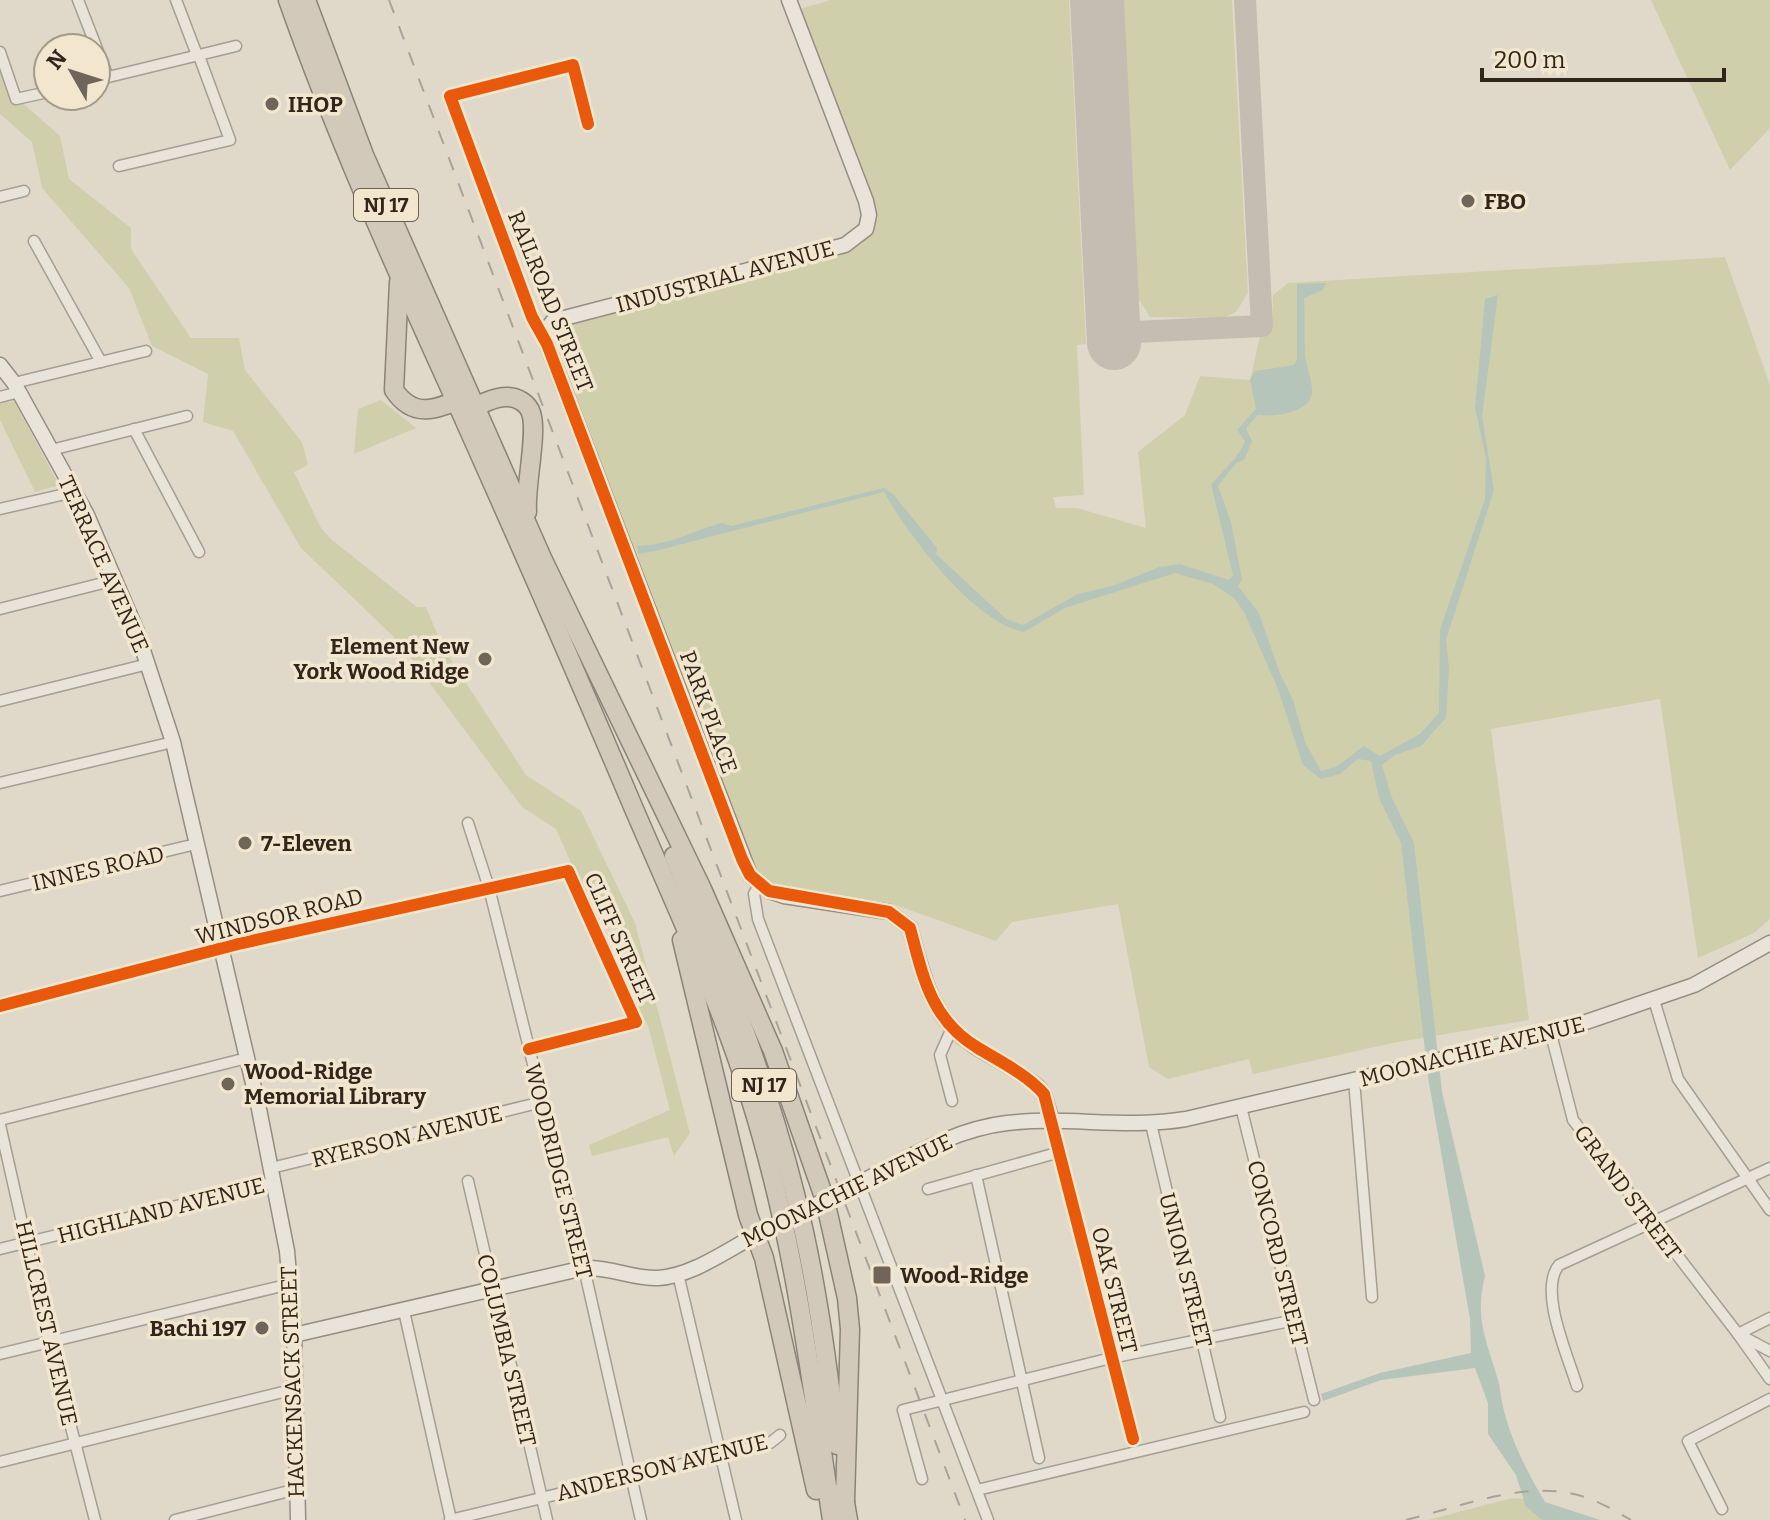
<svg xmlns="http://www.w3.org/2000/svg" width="1770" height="1520" font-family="Bitter,serif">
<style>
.green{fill:#d0cfac}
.water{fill:#b5c5ba}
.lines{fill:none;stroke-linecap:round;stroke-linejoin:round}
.taxiway{stroke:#c4beb2;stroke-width:22}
.runway{stroke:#c4beb2;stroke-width:54}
.street-casing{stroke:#a59e93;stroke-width:13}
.secondary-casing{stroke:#948d83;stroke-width:17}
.highway-casing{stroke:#8a8379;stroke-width:21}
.street{stroke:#e8e4da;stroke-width:10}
.secondary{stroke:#e8e4da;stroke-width:14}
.highway{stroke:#d3c9ba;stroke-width:18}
.rail{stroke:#a8a39b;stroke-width:2;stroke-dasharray:14 14;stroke-linecap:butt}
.secondary-bridge-casing{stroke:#948d83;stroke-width:17;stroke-linecap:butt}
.secondary-bridge{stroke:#e8e4da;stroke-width:14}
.cycleway-casing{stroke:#f2e7ce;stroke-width:17}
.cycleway{stroke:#e8590c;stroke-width:12}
.poi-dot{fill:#6f6559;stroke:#f2e7ce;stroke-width:3}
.labels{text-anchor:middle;stroke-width:7;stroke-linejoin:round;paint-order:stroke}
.shield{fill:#f2e7ce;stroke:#6c6051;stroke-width:2}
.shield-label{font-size:20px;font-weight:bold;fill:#32261c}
.poi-label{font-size:22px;font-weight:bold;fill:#32261c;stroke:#f2e7ce;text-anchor:start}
.street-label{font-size:22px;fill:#32261c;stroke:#f2e7ce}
</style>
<rect width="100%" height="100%" fill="#e0d9c9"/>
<g class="green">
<path d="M831,0H1069L1086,344L1077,345L1084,495L1053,497L1056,508H1077L1146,528L1138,452L1185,415L1200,376L1250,380L1260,336L1272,331L1273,295L1288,283L1725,257L1770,385V919L1754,933L1698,958L1660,699L1491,729L1529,1020L1393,1043L1253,1074L1249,1059L1168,1079L1149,1067L1118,904L1012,922L996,941L893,904L759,885L544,336L568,312L860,245L878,218L796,10Z"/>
<path d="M1122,0H1232L1248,293L1236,312L1223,318L1150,317L1137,296Z"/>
<path d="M1651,0H1770V128L1730,170Z"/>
<path d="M0,50L18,99L60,136L69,179L131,228V249L191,338H239L245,370L302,442L308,465L294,472L321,528L332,540L417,607H426L442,646L526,775L581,811L635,923L690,1133L674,1156L668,1137L592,1156L589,1145L670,1110L648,1026L613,965L636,948L629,930L599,926L556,829L522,807L399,642L301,548L233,431L203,422L208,374L152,346L129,288L42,188L32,142L0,114Z"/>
<path d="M381,400L416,428L354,454L358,409Z"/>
<path d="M14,401L59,485L35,492L0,420V404Z"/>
<path d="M1512,1498L1526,1499V1507L1542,1520H1428Z"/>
</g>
<path class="water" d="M1326,283L1323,290L1304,298C1305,317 1304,336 1305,355C1306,367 1313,382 1312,393C1310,413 1274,417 1258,415L1246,428L1252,441L1244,460L1236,463L1218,486L1231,522L1242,580L1238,586L1259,613L1279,671L1293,700L1305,742L1321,771L1336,767L1364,746L1380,756L1420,734L1439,713L1440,629L1485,499L1486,458L1475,408L1485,299L1498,295L1482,416L1494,490L1446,640L1449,668L1446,718L1421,746L1395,755L1382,765L1392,798L1414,843L1442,1092L1485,1276C1474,1319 1487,1340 1498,1380C1501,1390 1501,1400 1504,1411C1512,1442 1528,1474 1545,1502L1600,1520H1542L1526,1507L1516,1475L1488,1434V1403L1475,1368L1381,1380L1323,1401L1321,1394L1380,1373L1471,1353L1470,1319L1428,1077L1401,843L1379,798L1371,761L1358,759L1340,774L1321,779L1303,765L1278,689L1244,612L1234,598L1213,584L1175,573L1065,608L1024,632C973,622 909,536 884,492L655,551L639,554L637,546C672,545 691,531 722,523L731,526L884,488L893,494L937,548L936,554L1006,619L1023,625L1078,594L1115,585L1159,567L1180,564L1229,580L1233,575L1211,485C1222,470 1239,458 1245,441L1237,430L1256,409L1250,380L1255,371L1294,365L1297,360V284Z"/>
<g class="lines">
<path class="taxiway" d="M1113,333L1262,326L1245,0"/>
<path class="runway" d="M1097,0L1114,343"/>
<defs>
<g id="street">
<path d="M78,0L108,77"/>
<path d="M176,0L197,55"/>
<path d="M0,52L16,99L48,92"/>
<path d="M96,80L236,46"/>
<path d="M119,166L230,140L199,56"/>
<path d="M0,197L24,191"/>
<path d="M34,241L101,362"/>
<path d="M547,344L532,317L450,96L573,65L588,124"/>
<path d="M14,383L146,351"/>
<path d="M0,397L19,392"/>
<path d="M134,429L199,552"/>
<path d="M51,450L187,416"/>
<path d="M0,509L74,492"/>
<path d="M0,609L115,580"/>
<path d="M0,701L148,664"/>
<path d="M0,783L173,742"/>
<path d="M468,823L489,888L584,1268L641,1520"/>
<path d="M759,885L754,894L758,919L988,1520"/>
<path d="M0,891L196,844"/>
<path d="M1654,1000L1678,1079L1770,1210"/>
<path d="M0,1006L238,944L568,871L636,1022L529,1049"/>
<path d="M1551,1034L1573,1120L1738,1334L1770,1351"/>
<path d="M1354,1080L1372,1297"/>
<path d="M952,1101L940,1055L952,1028"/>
<path d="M1241,1107L1314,1400"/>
<path d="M0,1120L247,1058"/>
<path d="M1052,1122L1133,1439"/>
<path d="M1151,1124L1220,1417"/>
<path d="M0,1125L49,1342L95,1520"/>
<path d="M271,1168L542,1102"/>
<path d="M976,1175L1039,1458"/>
<path d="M468,1181L547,1520"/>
<path d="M928,1189L1060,1152"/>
<path d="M0,1249L275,1182"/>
<path d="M678,1274L736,1520"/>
<path d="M404,1311L451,1520"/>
<path d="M1770,1318L1738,1334L1770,1379"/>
<path d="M0,1354L290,1284"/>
<path d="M1577,1386C1568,1356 1538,1290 1559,1265L1770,1168"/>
<path d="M0,1462L295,1389"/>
<path d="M922,1479L903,1410L1111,1358L1295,1320"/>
<path d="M977,1490L1304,1412"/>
<path d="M1722,1509L1688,1441L1770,1399"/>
<path d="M175,1520L297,1489"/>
<path d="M450,1520L770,1443L780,1435"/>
</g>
<g id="secondary">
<path d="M789,0L866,201L869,215L866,229L845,245L553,321L549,326L547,344L750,875L769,891L784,896L889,912L910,928C923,975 930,1017 974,1046C996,1060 1019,1070 1038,1087L1044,1094L1052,1122"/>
<path d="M0,365L14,383L87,515L136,629L173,742L259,1109L287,1251L294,1335L298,1520"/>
<path d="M865,1180C910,1157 955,1129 1007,1123C1067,1116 1126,1129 1186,1119L1551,1034L1694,985L1770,943"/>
<path d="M294,1335L584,1268C612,1267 633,1279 658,1278C694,1276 731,1247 762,1232"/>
</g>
<g id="highway">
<path d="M288,0C336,136 395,267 455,399C516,535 576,672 634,809C675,904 719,998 750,1097C795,1240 810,1373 832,1520"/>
<path d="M306,0L364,155L542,558L702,889L773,1051L825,1200L847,1298L850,1329L845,1501"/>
<path d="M399,282L394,390C414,420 437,409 465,397"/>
<path d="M468,413C477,405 494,397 507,397C517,397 528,403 531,413C538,432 525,486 527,512"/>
<path d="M674,856C721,966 766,1077 795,1194C816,1276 827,1361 837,1445"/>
<path d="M682,940L748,1215L764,1258L816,1490"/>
<path d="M843,1491L848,1520"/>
</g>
</defs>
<use href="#street" class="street-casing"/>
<use href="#secondary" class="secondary-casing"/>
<use href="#highway" class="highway-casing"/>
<use href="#street" class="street"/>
<use href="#secondary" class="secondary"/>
<use href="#highway" class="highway"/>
<g class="rail">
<path d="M389,0L965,1520"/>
<path d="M1406,1520C1456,1508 1517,1483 1569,1493C1592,1497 1612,1509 1631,1520"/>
</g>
<defs>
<path id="secondary-bridge" d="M771,1227L865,1180"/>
</defs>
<use href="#secondary-bridge" class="secondary-bridge-casing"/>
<use href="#secondary-bridge" class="secondary-bridge"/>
<defs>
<g id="cycleway">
<path d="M588,124L573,65L450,96L532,317L547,344L742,859L750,875L769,891L889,912L910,928C923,977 931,1020 978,1048C1001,1062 1026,1074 1044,1094L1133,1439"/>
<path d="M0,1006L238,944L568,871L636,1022L529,1049"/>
</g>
</defs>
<use href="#cycleway" class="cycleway-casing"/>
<use href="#cycleway" class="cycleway"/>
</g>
<g class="poi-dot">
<circle cx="272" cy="104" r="8"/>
<circle cx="1468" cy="201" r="8"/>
<circle cx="485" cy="659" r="8"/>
<circle cx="245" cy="843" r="8"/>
<circle cx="228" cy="1084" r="8"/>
<rect x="872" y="1265" width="20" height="20" rx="4"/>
<circle cx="262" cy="1328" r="8"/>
</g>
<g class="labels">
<g class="shield">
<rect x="354" y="189" width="64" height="32" rx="6"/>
<rect x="732" y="1069" width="64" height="32" rx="6"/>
</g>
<g class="shield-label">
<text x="386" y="212">NJ 17</text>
<text x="764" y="1092">NJ 17</text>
</g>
<g class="poi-label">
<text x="288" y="112">IHOP</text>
<text x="1484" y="209">FBO</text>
<text x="469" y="654" text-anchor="end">Element New<tspan x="469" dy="25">York Wood Ridge</tspan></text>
<text x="261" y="851">7-Eleven</text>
<text x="244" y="1079">Wood-Ridge<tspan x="244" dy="25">Memorial Library</tspan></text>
<text x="900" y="1283">Wood-Ridge</text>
<text x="246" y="1336" text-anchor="end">Bachi 197</text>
</g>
<g class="street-label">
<text transform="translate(725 276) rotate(-15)" y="8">INDUSTRIAL AVENUE</text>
<text transform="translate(551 301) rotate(68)" y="8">RAILROAD STREET</text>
<text transform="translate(104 564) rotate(66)" y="8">TERRACE AVENUE</text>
<text transform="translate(709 712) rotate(70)" y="8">PARK PLACE</text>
<text transform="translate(98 868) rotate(-13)" y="8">INNES ROAD</text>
<text transform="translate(279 916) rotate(-14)" y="8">WINDSOR ROAD</text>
<text transform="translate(620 938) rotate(66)" y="8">CLIFF STREET</text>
<text transform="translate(1472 1051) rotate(-14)" y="8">MOONACHIE AVENUE</text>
<text transform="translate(407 1136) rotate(-14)" y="8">RYERSON AVENUE</text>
<text transform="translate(559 1171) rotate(76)" y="8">WOODRIDGE STREET</text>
<text transform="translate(847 1190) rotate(-26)" y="8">MOONACHIE AVENUE</text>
<text transform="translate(1628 1192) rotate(53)" y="8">GRAND STREET</text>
<text transform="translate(161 1210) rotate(-14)" y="8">HIGHLAND AVENUE</text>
<text transform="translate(1278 1253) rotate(76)" y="8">CONCORD STREET</text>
<text transform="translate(1186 1270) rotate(76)" y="8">UNION STREET</text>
<text transform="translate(1115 1290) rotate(76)" y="8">OAK STREET</text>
<text transform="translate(47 1323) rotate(77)" y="8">HILLCREST AVENUE</text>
<text transform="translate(507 1350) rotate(77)" y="8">COLUMBIA STREET</text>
<text transform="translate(292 1382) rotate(-92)" y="8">HACKENSACK STREET</text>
<text transform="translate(662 1467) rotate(-14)" y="8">ANDERSON AVENUE</text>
</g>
</g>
<g transform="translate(72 72) rotate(309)"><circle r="38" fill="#f2e7ce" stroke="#a59a87" stroke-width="2"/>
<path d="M0-6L14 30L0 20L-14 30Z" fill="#6f6559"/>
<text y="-12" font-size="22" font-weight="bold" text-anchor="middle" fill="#32261c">N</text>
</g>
<path d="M1482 68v12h242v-12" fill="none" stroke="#32261c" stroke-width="4"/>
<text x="1494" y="68" font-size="24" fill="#32261c" stroke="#f2e7ce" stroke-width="6" paint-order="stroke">200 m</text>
</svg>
